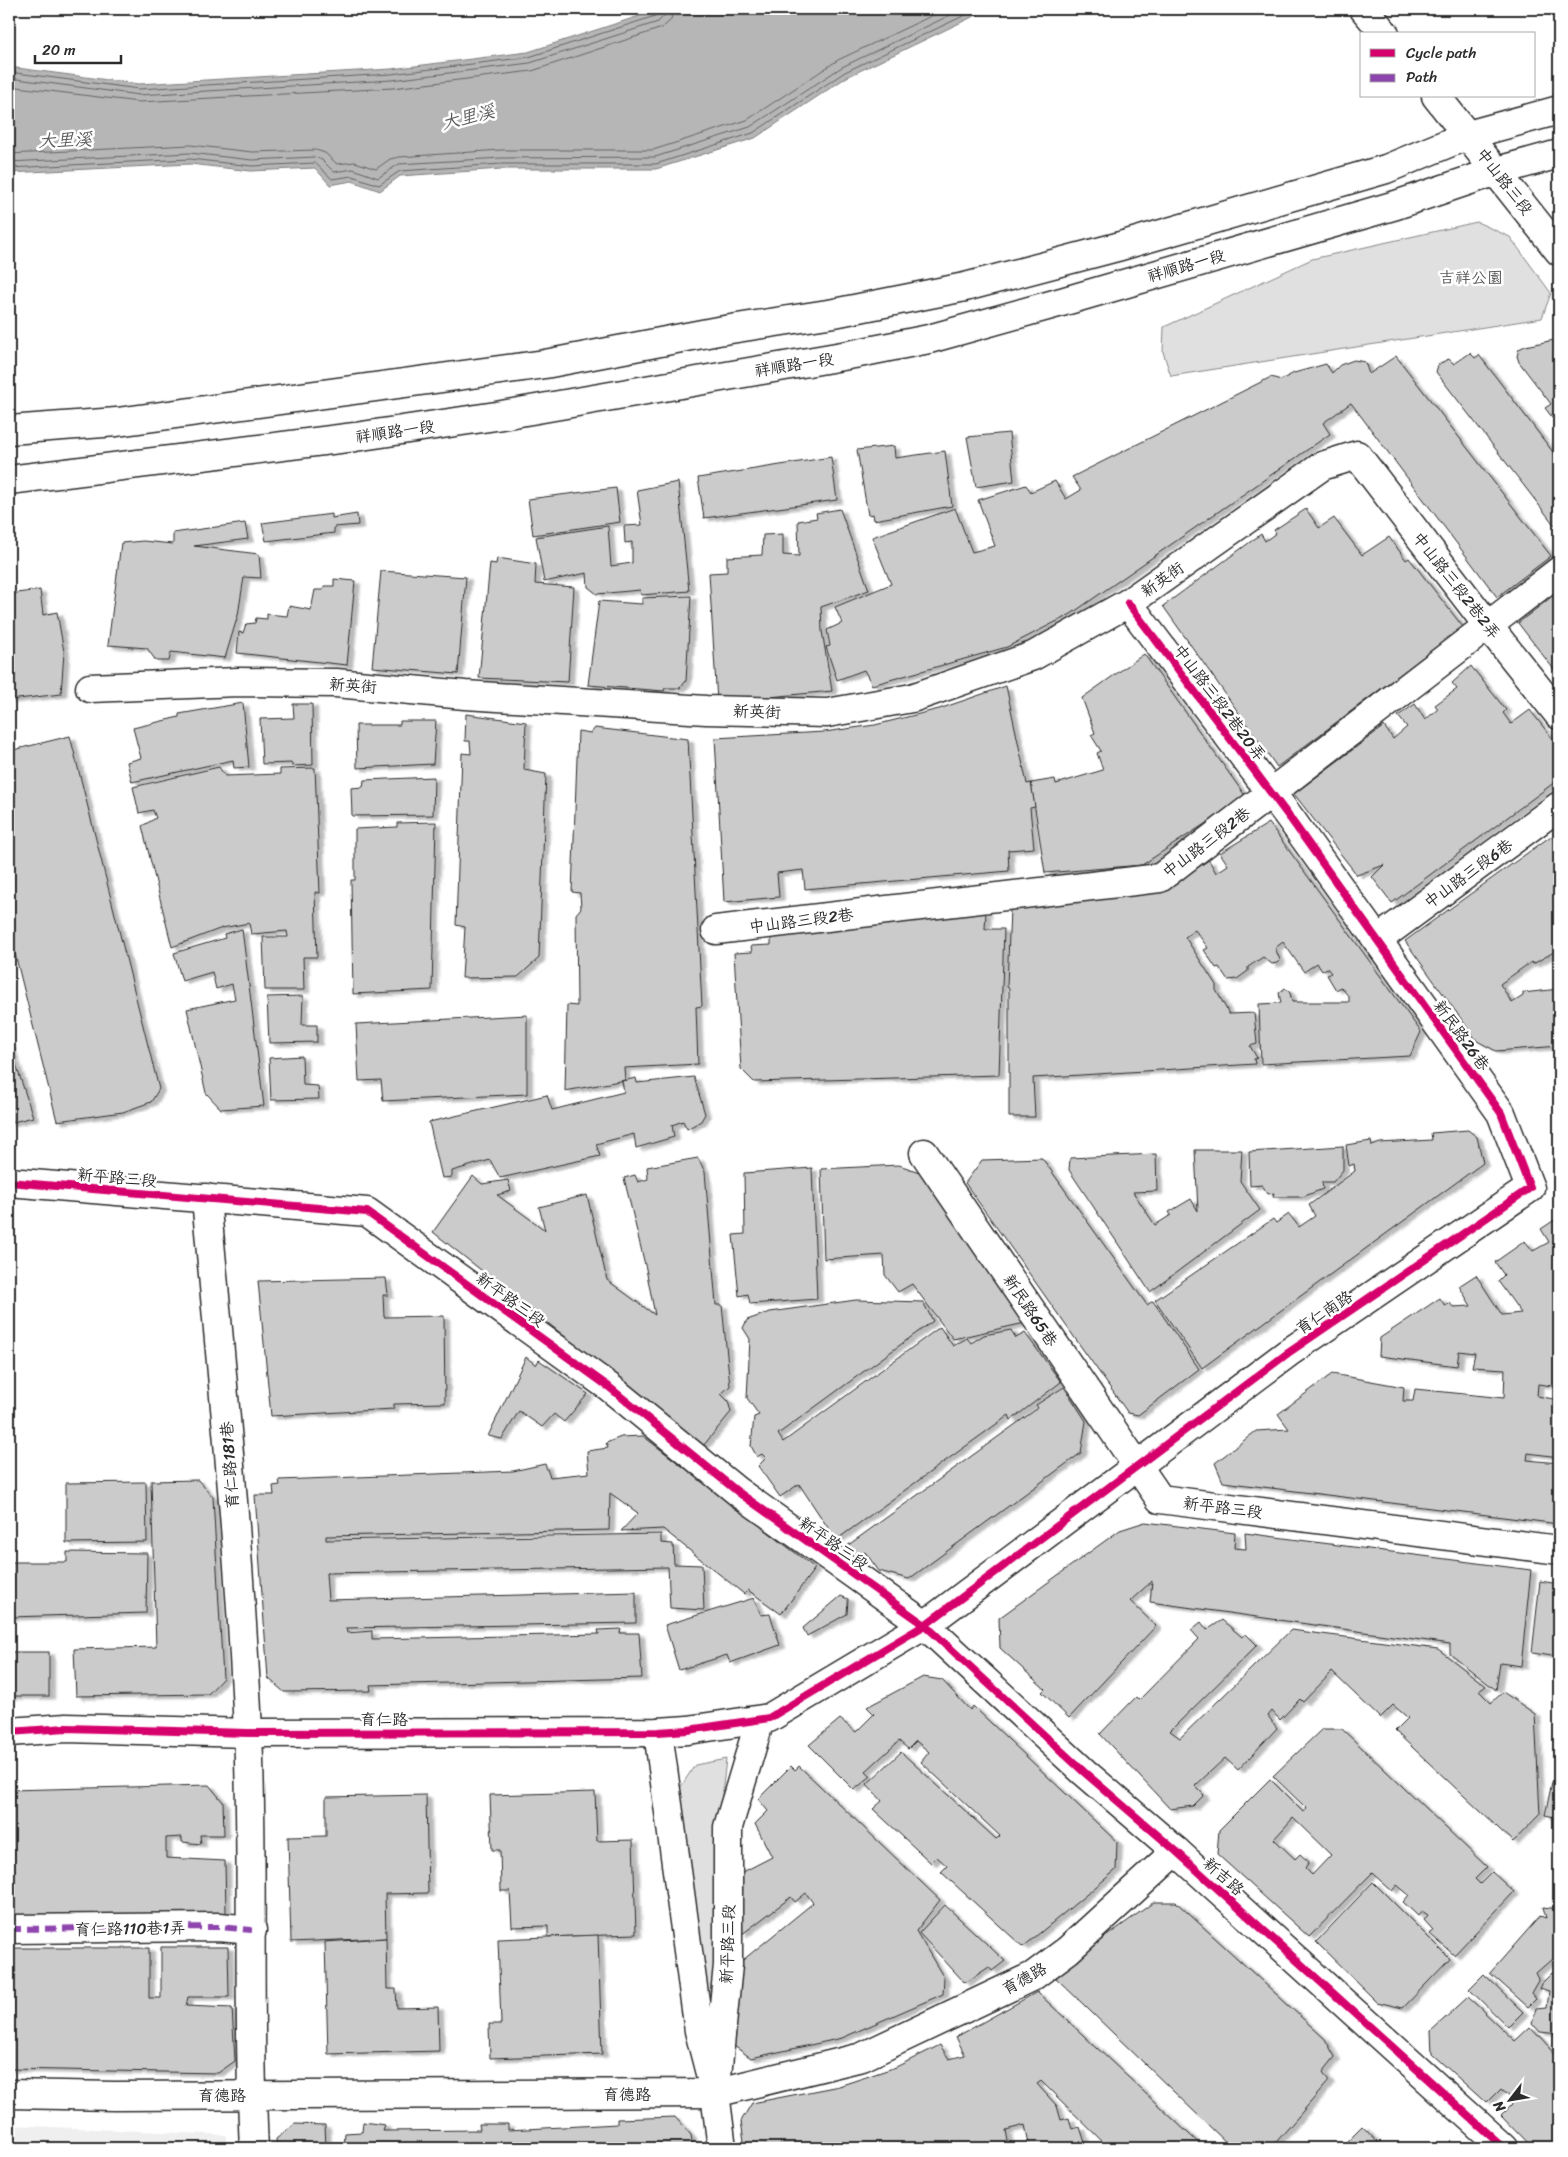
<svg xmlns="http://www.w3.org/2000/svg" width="1568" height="2157" font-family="Sriracha,'LXGW WenKai TC',sans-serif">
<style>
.built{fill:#efefef}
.green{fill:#e0e0e0;stroke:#868686}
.water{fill:#b6b6b6;stroke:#7e7e7e}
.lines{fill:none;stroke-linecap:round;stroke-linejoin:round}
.shore{stroke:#636363;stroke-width:1}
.building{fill:#cbcbcb;stroke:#2b2b2b;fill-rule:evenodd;filter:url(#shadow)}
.street-casing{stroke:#2b2b2b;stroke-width:31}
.secondary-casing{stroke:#2b2b2b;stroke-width:31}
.street{stroke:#fff;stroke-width:28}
.secondary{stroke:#fff;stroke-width:28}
.quiet{stroke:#8e44ad;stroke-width:6;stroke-dasharray:12 6;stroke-linecap:butt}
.cycleway-casing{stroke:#fff;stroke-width:11}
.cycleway{stroke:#d6006c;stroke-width:8}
.labels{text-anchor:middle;stroke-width:5;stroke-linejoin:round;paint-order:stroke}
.street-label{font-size:16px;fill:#2b2b2b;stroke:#fff}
.park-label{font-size:16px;fill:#585858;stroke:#fff}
.water-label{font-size:18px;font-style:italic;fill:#5c5c5c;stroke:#fff}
</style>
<defs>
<filter id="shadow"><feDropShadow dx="5.5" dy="3" stdDeviation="1" flood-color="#0004"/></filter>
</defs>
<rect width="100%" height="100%" fill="#fff"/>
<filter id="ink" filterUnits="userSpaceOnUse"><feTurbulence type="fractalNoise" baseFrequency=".02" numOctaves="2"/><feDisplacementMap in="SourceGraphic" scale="10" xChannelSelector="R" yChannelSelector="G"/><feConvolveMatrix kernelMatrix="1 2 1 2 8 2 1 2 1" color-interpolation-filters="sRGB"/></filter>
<g filter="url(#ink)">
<path class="built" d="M9,2125L226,2135V2148H9Z"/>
<g class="green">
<path d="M1477,222L1510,237L1551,293L1542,318L1171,376L1163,352L1164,327L1312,259Z"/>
<path d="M726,1759L718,1831V1995L711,1997L705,1990L680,1788L695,1765Z"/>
</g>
<path class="water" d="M661,9H989L847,77L755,138L656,169H501L400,176L380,191L352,181L330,185L315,168L251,171L190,164L9,173V67L139,84L391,69L528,52Z"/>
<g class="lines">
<g class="shore">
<path d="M9,72L139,89L391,74L529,57L655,16L659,9"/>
<path d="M9,78L139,95L392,80L530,63L658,22L664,16L666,9"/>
<path d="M9,86L139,102L393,88L532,71L662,28L671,20L673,9"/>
<path d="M9,154L190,145L252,152L316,150L325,153L337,164L355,162L376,169L390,159L399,157L501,150H653L747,120L838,60L946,9"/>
<path d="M9,162L190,153L252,160L315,157L322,160L334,172L353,169L378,178L399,164L501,158L655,157L750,127L842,67L963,9"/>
<path d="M9,168L190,159L252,166L315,163L332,179L352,176L379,185L400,171L501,164H656L753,133L845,72L978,9"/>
</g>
</g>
<g class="building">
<path d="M1559,339V426L1545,408L1551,404L1519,362L1517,356L1519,349L1525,346Z"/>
<path d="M1470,353L1475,358L1479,355L1559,460V531L1436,372L1438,365L1446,360L1449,359L1454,364Z"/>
<path d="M1396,356L1551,556L1497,597L1351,403L1323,423L1330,434L1071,614L1007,647L872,685L864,670L837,680L826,647L830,646L827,630L842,623L835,607L891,584L872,537L955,508L972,552L995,546L978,500L1026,485L1031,492L1055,481L1066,499L1081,490L1072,477L1271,377L1281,380L1294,373L1326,364L1332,373L1340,365L1354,360L1365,362L1369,374Z"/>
<path d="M1009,433L1014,481L976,487L967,437Z"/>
<path d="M894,446L895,458L945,451L952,506L874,520L873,514L868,515L857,450Z"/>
<path d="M831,457L837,500L704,518L698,478Z"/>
<path d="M678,482L689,591L641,595L640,590L597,594L588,587L587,573L544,582L536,537L608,526L611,566L632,563V542L625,543L624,526L642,525L637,490Z"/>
<path d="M616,488L620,522L533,535L528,499Z"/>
<path d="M840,509L869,590L821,607L822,631L832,691L717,702L709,573L727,572V557L762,555L763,535L783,534V555L799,556L798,521L817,518L816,513Z"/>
<path d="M1306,509L1319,528L1334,518L1362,555L1389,537L1406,560L1409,558L1463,627L1277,767L1163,606L1261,534L1265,541L1276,533L1274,530Z"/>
<path d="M332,514V518L357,514L358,525L334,527V533L266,541L262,523Z"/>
<path d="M245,523L248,539L194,546L259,554L261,578L244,577L238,615L225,658L171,652L169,661H156L147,648L108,645L121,543L143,541L173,544V533Z"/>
<path d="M497,558L536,564L535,584L574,587L568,682L479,678L490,563L496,564Z"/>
<path d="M381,571L466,577L458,674L372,667Z"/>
<path d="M334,579L355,581L347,665L237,653L239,632L243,633L246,624L255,623L256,618L267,619V614L287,616L289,606L311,610L315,590H323L324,586H334Z"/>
<path d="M40,590L43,615L57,612L64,652L61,694L9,700V594Z"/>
<path d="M1559,591V676L1518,623Z"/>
<path d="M691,596L686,681L680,688H665L664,691L588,685L599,601L642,604V598Z"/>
<path d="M1144,654L1246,797L1142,865L1045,873L1031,783L1055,779L1056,784L1103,770L1097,753L1101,751L1091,735L1095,733L1082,698Z"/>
<path d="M1471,666L1506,710L1503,713L1511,724L1530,710L1559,747V779L1392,903L1372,877L1384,865L1357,875L1294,794L1384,726L1393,739L1407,727L1398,716L1415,704L1425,720L1438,709L1435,705L1457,689L1452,683Z"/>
<path d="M1006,686L1027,784L1031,783L1035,807L1030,808L1034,848L1008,850L1009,871L805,889L803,870L777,873L779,897L724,902L715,738L824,732L875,725L939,709Z"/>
<path d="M243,703L249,767L234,768L233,760L132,782L127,762L141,758L133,728L179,717V714Z"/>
<path d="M293,704H312L313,765L292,766V763L262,764L260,719L294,718Z"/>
<path d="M466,714L526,722L524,770L546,774L539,958L518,977L462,978L465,927L456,925L462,753L471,754L470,741H465Z"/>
<path d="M400,721H436L433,764L357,768L356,725H400Z"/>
<path d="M595,728L688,739L702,1006L696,1007L698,1064L624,1068L625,1080L565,1091L567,1005L577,1006L576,914L581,908L580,893L572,892L578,731L591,733Z"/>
<path d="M70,736L159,1089L151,1102L123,1112L57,1121L9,930V751Z"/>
<path d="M219,767L225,776L280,774V769L315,768L320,893L315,892L317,957H303L304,990H265L263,937H288L287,931L251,934L249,923L222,928L172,947L142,826L156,818L153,810L139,813L133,787Z"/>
<path d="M434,777L433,815L352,816L351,788L363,787L364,780Z"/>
<path d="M436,822L432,990L353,994L351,880H355V829L397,827V823Z"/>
<path d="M1269,823L1421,1032L1410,1056L1261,1064L1259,1004L1281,1003L1279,993L1285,988L1290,993L1292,1002H1349V997L1341,987L1336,990L1327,975L1331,973L1327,968L1322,971L1317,963L1304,972L1283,942L1275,948L1280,960L1277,963L1272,964L1263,957L1248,967V971L1237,979L1228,980L1219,967L1216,968L1204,950L1208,948L1195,930L1185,937L1216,985V990L1229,1014L1254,1013L1257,1044L1250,1046L1257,1058L1254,1059L1255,1064L1033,1078L1035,1117H1009V988L1007,987L1010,908L1156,893L1209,860L1216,873L1228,865L1220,853Z"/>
<path d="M1551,836L1559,847V949L1533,964L1531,962L1500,984L1512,1003L1523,996V993L1559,989V1046L1496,1051L1477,1041L1405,941Z"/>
<path d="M986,911L985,929H1004L999,1075L754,1082L741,1069L734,953L752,952L751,946L771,945V931Z"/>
<path d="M242,929L264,1106L221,1109L206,1093L187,1009L235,999L232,984L216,989L212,972L182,981L174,953L225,938L224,934Z"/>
<path d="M303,996L302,1025H317V1042L269,1043L267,997Z"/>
<path d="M527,1015V1094L383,1101L381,1080L359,1081L356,1024Z"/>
<path d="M9,1043L33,1117L9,1123Z"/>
<path d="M302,1056L303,1085L318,1086L319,1099L271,1100L269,1058Z"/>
<path d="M694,1077L705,1114L701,1121L687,1129L683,1121L672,1125L674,1137L636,1148L634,1134L596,1144L600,1156L500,1178L490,1160L452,1171V1177L442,1178L429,1122L547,1095L552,1110L624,1092L622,1081L636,1078L637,1083Z"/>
<path d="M1468,1130L1477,1137L1483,1163L1202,1368L1155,1300L1273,1219L1276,1223L1289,1214L1299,1227L1315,1216L1309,1205L1355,1171L1354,1164L1349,1166L1346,1145L1371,1141L1372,1146L1380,1143L1432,1140L1431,1133Z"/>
<path d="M1343,1146V1170L1333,1182H1322L1323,1189L1302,1197H1273L1274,1193L1268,1194L1262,1185L1250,1186L1249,1152Z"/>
<path d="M1195,1150H1242L1240,1181L1260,1210L1150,1292L1069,1170L1070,1158L1156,1154L1157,1191L1133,1192L1155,1225L1171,1215L1169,1212L1191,1199L1198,1211Z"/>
<path d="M698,1158L705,1172L716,1305H722L730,1386L721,1394L728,1401L731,1412L703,1446L433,1232L473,1176L482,1184L508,1180L511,1191L497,1195L545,1230L539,1207L587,1195L607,1280L655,1315L646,1269L624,1178L635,1175L638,1182L648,1179L647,1167Z"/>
<path d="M1042,1158L1147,1305L1153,1301L1199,1369L1138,1415L1128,1413L965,1183L982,1160Z"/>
<path d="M899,1165L922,1173L1025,1323L953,1339L912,1284L898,1292L885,1275L884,1255L824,1259L821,1169Z"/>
<path d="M812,1168L817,1299L750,1304L748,1294L739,1296L733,1235L745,1234L744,1173Z"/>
<path d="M1559,1217V1387L1538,1384L1537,1396L1559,1400V1457L1528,1453L1527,1460L1559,1463V1524L1223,1482L1215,1463L1256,1431L1289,1429L1278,1414L1332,1374L1404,1387L1403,1401H1413L1415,1389L1504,1398L1505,1369L1472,1367L1475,1353L1459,1351L1457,1366L1379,1356L1380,1338L1440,1298L1445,1306L1450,1303L1453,1307L1471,1306L1459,1286L1476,1275L1502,1315L1521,1313L1498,1281L1504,1275L1495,1262L1525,1241L1533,1251L1549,1242L1541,1229Z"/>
<path d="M386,1278L388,1295H383L384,1317L444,1316L445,1403L394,1404L393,1409L271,1416L258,1281Z"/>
<path d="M856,1300L923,1302L933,1321L778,1434L783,1442L940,1327L953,1346L967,1338L971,1343L984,1335L1011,1330L1016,1338L1025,1333L1061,1382L1011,1420L1009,1415L836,1540L799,1484L780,1497L758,1466L766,1458L762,1454L757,1457L751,1446L754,1417L759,1415L747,1398L750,1339L743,1328L747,1320L770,1312Z"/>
<path d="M526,1357L536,1365L539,1360L588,1394L564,1422L554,1414L542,1427L519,1411L502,1439L488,1436Z"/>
<path d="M1064,1387L1086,1421L1081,1453L909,1579L879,1571L865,1552L859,1555L847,1546L1038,1408L1036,1405Z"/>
<path d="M643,1436L815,1568L781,1614L748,1590L744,1594L663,1529L621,1531L638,1513L610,1493L609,1530L326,1536V1540L661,1534V1543L673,1544L674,1564L702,1565L704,1610L670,1608L668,1567L326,1573L328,1600L636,1592V1623L346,1628L347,1633L372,1631V1639L599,1634L598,1630L621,1629L620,1633H639L642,1678L370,1685L371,1691L284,1692L268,1678L255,1495H274L273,1486L280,1485L279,1480L513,1471L545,1464L550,1477L589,1473L587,1451L608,1448L606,1443L621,1437Z"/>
<path d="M198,1480L213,1497L223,1678L208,1694L76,1696L74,1649L156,1647L151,1481Z"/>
<path d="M146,1482L147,1542L66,1543V1483Z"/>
<path d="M1145,1522L1235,1533L1234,1548L1246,1549L1245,1533L1531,1570L1521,1666L1500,1663L1496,1690L1450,1654V1644L1150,1602L1152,1581L1130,1601L1156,1626L1069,1718L1042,1692L1045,1689L1000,1648L999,1618L1120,1530Z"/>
<path d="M67,1552L147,1553L146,1613L9,1617V1562H67Z"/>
<path d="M1540,1581L1559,1584V1657L1532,1653Z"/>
<path d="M841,1596L848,1599L847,1614L807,1636L803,1628Z"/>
<path d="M754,1598L761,1615L770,1614L780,1645L730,1663L727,1655L679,1670L665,1625Z"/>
<path d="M1222,1620L1242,1637L1246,1634L1257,1645L1170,1731L1180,1738L1291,1630L1438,1649L1486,1686L1479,1691L1491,1703L1503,1692L1535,1714L1540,1814L1513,1842L1395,1731L1408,1718L1393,1705L1380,1718L1332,1672L1303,1702L1300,1699L1280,1720L1272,1711L1268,1716L1277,1728L1238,1770L1225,1758L1195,1786L1204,1795L1193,1806L1170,1809L1100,1734L1136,1697L1139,1700L1199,1639L1191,1630L1201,1622L1207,1630Z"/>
<rect x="9" y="1652" width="40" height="44"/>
<path d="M923,1677L942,1680L970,1710L973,1706L1117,1842L1116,1870L1023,1947L941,1872L947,1866L937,1857L931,1863L873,1809L882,1801L867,1784L901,1752L996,1839L1000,1836L921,1762L929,1752L916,1741L908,1749L899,1741L866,1771L871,1776L854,1790L809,1745L840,1719L856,1732L874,1714L867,1707Z"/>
<path d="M1322,1729H1342L1487,1867L1475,1879L1480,1884L1492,1872L1514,1892L1454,1955L1430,1934L1433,1930L1424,1920L1428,1915L1422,1911L1418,1916L1403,1902L1409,1895L1397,1885L1392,1891L1372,1873L1309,1937L1217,1854L1219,1830L1270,1779L1303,1812L1307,1809L1273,1776ZM1293,1818L1331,1855L1312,1875L1305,1868L1309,1862L1300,1854L1295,1859L1274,1839Z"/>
<path d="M791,1766L795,1770L799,1766L940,1900L916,1931L944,1978L943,1994L842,2038L751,2058L734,2046L738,1964L813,1903L806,1893L795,1902L791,1897L741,1935L739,1874L772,1857L755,1824L768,1811L758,1799Z"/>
<path d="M1552,1782L1559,1783V1818L1545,1815Z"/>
<path d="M209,1785L223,1802L224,1835H200L201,1844L182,1842V1837L166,1838V1858L225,1861L226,1913L9,1915V1790Z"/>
<path d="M595,1792L597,1841L633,1840L636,1934L548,1937V1926L512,1927L510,1891H501L500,1850H492L490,1795Z"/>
<path d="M426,1795L428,1893L385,1894L386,1938L291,1942L288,1837L326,1836V1797Z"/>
<path d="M1373,1882L1450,1959L1403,2008L1377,2002L1316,1942Z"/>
<path d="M1154,1902H1176L1325,2039L1335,2057L1323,2072L1329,2081L1271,2148H1232L1056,1978L1083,1953Z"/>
<path d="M945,1905L1005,1961L992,1971L989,1967L965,1983L919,1933Z"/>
<path d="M1543,1907L1559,1909V1961L1552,1959L1536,1973L1539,1979L1531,1993L1536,1999L1528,2007L1490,1973L1540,1916L1546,1918Z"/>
<path d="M598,1935L602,2054L490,2058L489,2024H501L498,1939Z"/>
<path d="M386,1938L387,1989H396L397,2008L438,2007L439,2051L328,2054L325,1942Z"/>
<path d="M161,1947H228L229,1997H188L186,2006L232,2008L235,2061L218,2073L9,2069V1948H149V1998H161Z"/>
<path d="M1552,1973L1559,1975V2034L1540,2032L1532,2023L1536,2008L1547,2007L1549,1992L1539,1989L1541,1984Z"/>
<path d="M1484,1974L1523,2012L1508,2027L1469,1989Z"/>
<path d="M1037,1992L1204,2148H1109L1041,2081L1037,2084L1057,2106L1061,2120L1069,2118L1072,2129L1080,2127L1086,2146L1030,2148L1025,2125L1006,2130L1009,2148H745L741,2121L752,2103L839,2086L896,2067L940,2045L949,2059L965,2055L956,2037Z"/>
<path d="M1468,1997L1515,2041L1530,2027L1559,2059V2148H1533L1501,2115L1515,2101L1501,2088L1486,2103L1432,2054L1431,2031Z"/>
<path d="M675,2117L691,2135L693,2148H344L345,2133L362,2132L363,2122L385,2125L383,2131L480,2130L479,2124H508V2130L617,2124V2119Z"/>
<path d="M295,2124L325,2125L326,2148H277L276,2139Z"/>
<path d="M1362,2126L1383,2148H1340Z"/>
</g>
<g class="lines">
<defs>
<g id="street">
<path d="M90,688L238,682L336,683L465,695L706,710L827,713L912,698L1033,656L1128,603L1322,466L1357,455L1489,627L1559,715"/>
<path d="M716,930L1160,878L1559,571"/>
<path d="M1377,940L1559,806"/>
<path d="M924,1153L1160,1499L1559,1550"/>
<path d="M9,1182L367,1212L609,1387L738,1492L925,1625L1084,1772L1176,1851L1504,2148"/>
<path d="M206,1198C222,1376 240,1554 248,1732C254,1871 247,2010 254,2148"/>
<path d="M9,1732L66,1728L248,1733L658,1732L688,1730L769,1718L925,1625L1288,1353L1530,1188L1501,1113L1290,818L1128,603"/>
<path d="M658,1732L699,2031L715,2093L722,2148"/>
<path d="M9,1929L219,1927L252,1930"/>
<path d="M717,2076L728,1965V1827L760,1720"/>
<path d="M9,2094L115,2096L715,2093L862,2057L1033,1976L1068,1950L1176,1851"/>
</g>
<g id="secondary">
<path d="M1364,9L1385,34"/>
<path d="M1436,96L1559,251"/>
<path d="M9,430L117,422L545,364L718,331L834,313L965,287L1117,247L1386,169L1468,135L1559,110"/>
<path d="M9,480L355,437L496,416L854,354L929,339L1058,303L1396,205L1497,171L1559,154"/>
</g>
</defs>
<use href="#street" class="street-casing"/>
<use href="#secondary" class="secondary-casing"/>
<use href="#street" class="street"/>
<use href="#secondary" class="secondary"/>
<path class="quiet" d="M9,1929L219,1927L252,1930"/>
<defs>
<g id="cycleway">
<path d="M9,1182L367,1212L609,1387L738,1492L925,1625L1084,1772L1176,1851L1504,2148"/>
<path d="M9,1732L66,1728L248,1733L658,1732L688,1730L769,1718L925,1625L1288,1353L1530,1188L1501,1113L1290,818L1128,603"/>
</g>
</defs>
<use href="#cycleway" class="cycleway-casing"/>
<use href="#cycleway" class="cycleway"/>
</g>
</g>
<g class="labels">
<g class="street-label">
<text transform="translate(1505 181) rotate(52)" y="6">中山路三段</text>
<text transform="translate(1186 265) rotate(-16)" y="6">祥順路一段</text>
<text transform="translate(794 364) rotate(-9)" y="6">祥順路一段</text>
<text transform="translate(395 431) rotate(-8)" y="6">祥順路一段</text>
<text transform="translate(1162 579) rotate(-35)" y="6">新英街</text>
<text transform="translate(1457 585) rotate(52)" y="6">中山路三段2巷2弄</text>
<text transform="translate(353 685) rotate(4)" y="6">新英街</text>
<text transform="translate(1220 702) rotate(53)" y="6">中山路三段2巷20弄</text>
<text transform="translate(757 711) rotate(2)" y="6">新英街</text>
<text transform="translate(1206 842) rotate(-37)" y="6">中山路三段2巷</text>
<text transform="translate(1468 873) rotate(-36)" y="6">中山路三段6巷</text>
<text transform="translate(801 920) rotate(-7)" y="6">中山路三段2巷</text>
<text transform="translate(1462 1035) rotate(54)" y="6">新民路26巷</text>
<text transform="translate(117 1177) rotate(5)" y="6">新平路三段</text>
<text transform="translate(511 1299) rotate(36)" y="6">新平路三段</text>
<text transform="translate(1031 1310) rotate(56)" y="6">新民路65巷</text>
<text transform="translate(1324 1312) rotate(-34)" y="6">育仁南路</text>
<text transform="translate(229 1465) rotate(-94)" y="6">育仁路181巷</text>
<text transform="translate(1223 1507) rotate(7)" y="6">新平路三段</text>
<text transform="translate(834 1543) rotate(35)" y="6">新平路三段</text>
<text x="384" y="1725">育仁路</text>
<text transform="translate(1224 1876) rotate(42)" y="6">新吉路</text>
<text transform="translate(130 1928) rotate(-1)" y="6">育仁路110巷1弄</text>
<text transform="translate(727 1944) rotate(-88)" y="6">新平路三段</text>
<text transform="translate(1024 1978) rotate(-29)" y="6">育德路</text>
<text x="627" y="2100">育德路</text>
<text x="222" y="2101">育德路</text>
</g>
<g class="park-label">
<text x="1471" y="283">吉祥公園</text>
</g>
<g class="water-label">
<text transform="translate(468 117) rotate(-14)" y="6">大里溪</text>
<text transform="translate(65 140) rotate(-2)" y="6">大里溪</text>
</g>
</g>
<rect width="1568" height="2157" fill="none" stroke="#fff" stroke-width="30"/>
<rect x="15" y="15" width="1538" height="2127" fill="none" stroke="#2b2b2b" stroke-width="2" filter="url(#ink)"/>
<rect x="1360" y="32" width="175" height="65" fill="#ffffff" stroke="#aaaaaa"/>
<rect x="1370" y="49" width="25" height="8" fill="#d6006c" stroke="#aaaaaa"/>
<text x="1406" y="58" font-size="15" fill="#2b2b2b">Cycle path</text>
<rect x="1370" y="74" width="25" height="8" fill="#8e44ad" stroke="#aaaaaa"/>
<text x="1406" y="82" font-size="15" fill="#2b2b2b">Path</text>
<g transform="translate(1510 2100) rotate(239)" stroke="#ffffff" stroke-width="4" paint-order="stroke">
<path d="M0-4L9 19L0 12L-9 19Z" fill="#2b2b2b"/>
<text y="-8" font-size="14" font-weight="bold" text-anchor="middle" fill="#2b2b2b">N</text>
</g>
<path d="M35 55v8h86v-8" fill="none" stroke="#2b2b2b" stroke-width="2.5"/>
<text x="42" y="55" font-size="15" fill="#2b2b2b" stroke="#ffffff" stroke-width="4" paint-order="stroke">20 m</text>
</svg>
